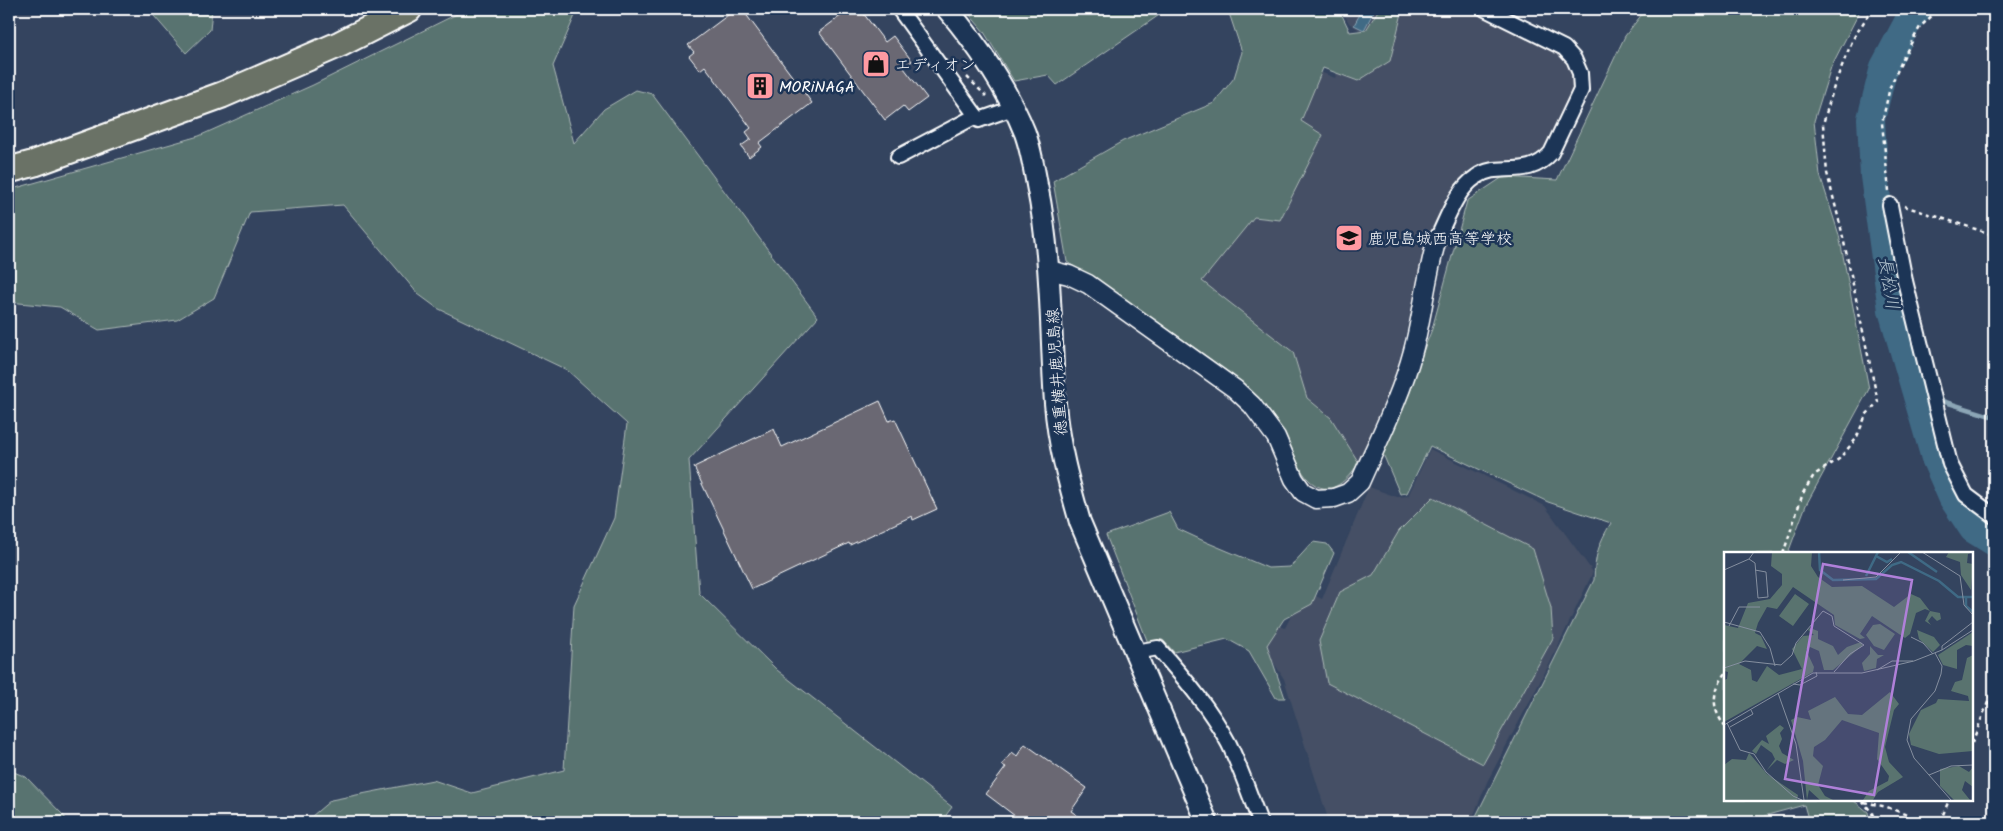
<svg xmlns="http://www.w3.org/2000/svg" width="2003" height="831" font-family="Kalam,'Klee One',sans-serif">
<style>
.built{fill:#444f65}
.green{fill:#59736f;stroke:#acb9b7}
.water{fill:#3f6a85;stroke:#8ca6b6}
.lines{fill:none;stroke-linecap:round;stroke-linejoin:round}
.stream{stroke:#8ca6b6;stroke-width:4.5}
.river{stroke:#3f6a85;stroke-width:28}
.building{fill:#6a6873;stroke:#fff}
.minor-casing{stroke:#fff;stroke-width:18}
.tertiary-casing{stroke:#fff;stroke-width:21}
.secondary-casing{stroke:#fff;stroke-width:24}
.motorway-casing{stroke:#fff;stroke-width:29}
.path{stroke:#fff;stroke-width:2.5;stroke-dasharray:4 4;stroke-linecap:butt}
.minor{stroke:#1d3557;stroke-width:14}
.tertiary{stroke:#1d3557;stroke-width:18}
.secondary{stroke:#1d3557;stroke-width:20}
.motorway{stroke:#6a7266;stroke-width:25}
.labels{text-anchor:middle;stroke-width:5;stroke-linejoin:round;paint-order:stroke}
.poi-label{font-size:16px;fill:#fff;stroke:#1d3557;text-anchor:start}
.street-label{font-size:16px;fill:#fff;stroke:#1d3557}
.water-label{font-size:18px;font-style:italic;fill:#b2c3ce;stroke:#1d3557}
.inset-river{fill:none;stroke:#3f6a85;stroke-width:2.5}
.inset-road{fill:none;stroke:#858f9f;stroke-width:1}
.view{fill:#b080d9;fill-opacity:0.15;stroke:#b080d9;stroke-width:2.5}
.inset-edge{fill:none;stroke:#fff;stroke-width:2.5}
</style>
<rect width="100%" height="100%" fill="#34445f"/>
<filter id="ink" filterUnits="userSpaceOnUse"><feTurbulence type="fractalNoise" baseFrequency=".02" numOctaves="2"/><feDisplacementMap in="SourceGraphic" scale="10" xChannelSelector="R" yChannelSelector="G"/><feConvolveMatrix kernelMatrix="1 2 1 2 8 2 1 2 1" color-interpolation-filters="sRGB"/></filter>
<g filter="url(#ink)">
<g class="built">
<path d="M1341,9H1469L1550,47L1562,56L1571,71L1574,83L1571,96L1549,142L1540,153L1527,160L1483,163L1472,168L1462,177L1443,211L1425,251L1395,379L1386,406L1348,482L1337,489L1325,490L1313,487L1302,478L1235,378L1165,328L1217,252L1313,69L1335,78L1344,60L1365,34L1349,23Z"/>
<path d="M1430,449L1545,506L1593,572L1550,663L1487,782L1471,822H1329L1284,679L1269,655L1237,617L1274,623L1285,628L1304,590L1322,599L1369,487L1397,497L1408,496Z"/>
</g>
<g class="green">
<path d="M148,9H212L210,30L186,53Z"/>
<path d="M467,9H576L577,11L553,66L574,143L604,109L636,90L652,94L818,317L689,460L699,593L777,670L952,807L941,822H305L331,800L433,780L472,793L564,770L574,605L614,518L627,424L567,370L437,308L418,294L343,205L250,212L214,298L177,320L99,330L60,307L9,302V190L199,136L313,85Z"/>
<path d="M965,9H1168L1057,85L1048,75L1014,81L984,32Z"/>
<path d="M1223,9H1339L1350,32L1366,30L1379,9H1403L1390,61L1358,81L1323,68L1301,121L1323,135L1280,220L1254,217L1202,281L1293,352L1307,398L1331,418L1359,463C1349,476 1336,495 1317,486C1301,478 1296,457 1288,442C1283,431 1274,417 1266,407C1249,385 1225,370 1202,353C1158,321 1112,292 1067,262L1053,181L1123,141L1214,103L1234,78L1242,52L1230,16Z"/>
<path d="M1646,9H1861L1831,67L1814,121L1820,175L1839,235L1869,389L1806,505L1788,553L1726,554V800H1853L1868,812L1870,822H1809L1804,805L1764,816L1765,822H1473L1594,580C1595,556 1598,544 1611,523L1548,502L1430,446L1407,493L1400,494L1383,454L1432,329L1467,201L1503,177L1557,180L1625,36Z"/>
<path d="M1433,497L1533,549L1551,608L1553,638L1483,764L1327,683L1319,641L1340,592L1373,575L1399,531Z"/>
<path d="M1169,512L1178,529L1206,542L1268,568L1290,567L1313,542L1327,544L1334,553L1312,604L1284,619L1267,645L1285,698H1276L1249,651L1227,639L1174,652L1163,640L1148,643L1106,535Z"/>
<path d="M9,770L26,777L63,815L68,822H9Z"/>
</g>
<path class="water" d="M1357,9H1375L1364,30L1354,25L1359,16Z"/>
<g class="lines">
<path class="stream" d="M1942,401L1994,417"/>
<path class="river" d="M1919,9L1910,18L1884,67L1871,119L1874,176L1892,310L1935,458L1953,499L1973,529L1994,542"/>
</g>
<g class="building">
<path d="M736,9H742L812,103L759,143L762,147L749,157L741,146L751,139L746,132L751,128L705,66L700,70L689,56L694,52L688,45Z"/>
<path d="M850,9H860L885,42L893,36L912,61L904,68L927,98L908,112L903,106L885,120L819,32Z"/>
<path d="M880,401L889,421L895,419L937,509L913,520L912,516L850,545L849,543L752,589L694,467L774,429L782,447Z"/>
<path d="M1025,744L1087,788L1071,811L1087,822H1011L1015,816L986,794L1006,767L1002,765L1012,752L1017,756Z"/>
</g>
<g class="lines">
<defs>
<g id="minor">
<path d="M899,9L979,120L1013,108"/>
<path d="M898,157L976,116"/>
<path d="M1890,205L1905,281L1950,464L1966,495L1994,516"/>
<path d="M1437,239C1447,219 1456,190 1476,177C1499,160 1526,181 1551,153L1581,90L1580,73L1574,59L1564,48L1485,9"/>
<path d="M1136,652L1158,648C1184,678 1210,708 1229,744C1241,769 1250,796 1260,822"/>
</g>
<path id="tertiary" d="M1049,270L1069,275L1088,284L1235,389L1252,405L1276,437L1294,479L1303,492L1316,499L1334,498L1348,493L1360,482C1379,439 1401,396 1413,351C1423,314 1426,276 1437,239"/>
<path id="secondary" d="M947,9C977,44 1008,90 1025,133C1031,150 1034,168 1037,185C1052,257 1050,330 1055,403C1058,444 1069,483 1080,522L1207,822"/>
<path id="motorway" d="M9,170L35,163L222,95L340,44L409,9"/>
</defs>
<use href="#minor" class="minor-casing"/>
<use href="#tertiary" class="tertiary-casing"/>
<use href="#secondary" class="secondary-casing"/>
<use href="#motorway" class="motorway-casing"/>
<g class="path">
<path d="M967,77L986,96"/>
<path d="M1889,191L1882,123L1890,87L1905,54L1920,27L1939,9"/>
<path d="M1904,206L1994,235"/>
<path d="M1783,554L1803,493L1814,475L1839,459L1856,439L1866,415L1878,402L1841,228L1827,173L1823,124L1835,83L1853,39L1872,9"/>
<path d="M1726,673C1711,693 1711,708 1726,728"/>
<path d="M1972,743L1994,687"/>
<path d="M1862,800L1872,813L1875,822"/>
<path d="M1864,802L1887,807L1924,822"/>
<path d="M1940,822L1949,800"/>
</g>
<use href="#minor" class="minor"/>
<use href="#tertiary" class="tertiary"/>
<use href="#secondary" class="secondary"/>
<use href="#motorway" class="motorway"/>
</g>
</g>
<defs>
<symbol id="shop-square" viewBox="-11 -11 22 22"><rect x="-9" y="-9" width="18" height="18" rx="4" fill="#ff9aa2" stroke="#1d3557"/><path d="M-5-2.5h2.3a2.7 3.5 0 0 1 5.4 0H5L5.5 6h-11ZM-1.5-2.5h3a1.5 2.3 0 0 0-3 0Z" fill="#111"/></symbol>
<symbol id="building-square" viewBox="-11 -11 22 22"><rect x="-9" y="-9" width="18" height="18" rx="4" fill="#ff9aa2" stroke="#1d3557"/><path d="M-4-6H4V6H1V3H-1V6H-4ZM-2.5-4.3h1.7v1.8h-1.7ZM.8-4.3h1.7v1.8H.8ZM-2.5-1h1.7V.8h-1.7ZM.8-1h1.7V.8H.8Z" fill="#111"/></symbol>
<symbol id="school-square" viewBox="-11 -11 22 22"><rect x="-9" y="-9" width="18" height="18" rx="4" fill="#ff9aa2" stroke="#1d3557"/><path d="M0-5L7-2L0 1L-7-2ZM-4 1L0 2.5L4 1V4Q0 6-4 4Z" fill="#111"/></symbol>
</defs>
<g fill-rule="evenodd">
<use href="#shop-square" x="860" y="48" width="32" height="32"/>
<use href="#building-square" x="744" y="70" width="32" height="32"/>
<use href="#school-square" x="1333" y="222" width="32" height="32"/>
</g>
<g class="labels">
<g class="poi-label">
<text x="895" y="70">エディオン</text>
<text x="779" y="92">MORiNAGA</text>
<text x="1368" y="244">鹿児島城西高等学校</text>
</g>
<g class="street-label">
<text transform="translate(1056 372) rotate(-94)" y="6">徳重横井鹿児島線</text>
</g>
<g class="water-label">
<text transform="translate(1889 283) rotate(81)" y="6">長松川</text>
</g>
</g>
<g transform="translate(1724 552)">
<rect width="249" height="249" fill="#34445f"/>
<path d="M48,0H88L87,14L94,25L108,35L138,34L170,55L187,42L196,46L206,59L216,61L217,67L213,69L208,64L204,69L207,73L201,69L206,59L201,57L192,61L186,82L181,86L148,64L136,82L141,86L136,87L111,73L110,63L69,35L53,57L43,55L34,71L31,81L37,84L43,97L33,94L15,112L27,118L28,128L33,130L43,114L55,123L78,117L68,97L79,84L90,83L84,78L86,76L94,79V87L109,94L114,103L123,95L137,90L139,93L109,118H100L95,99L86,95L82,98L90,115L89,120L0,170V128L3,127L4,120L0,119V73L14,76L24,51L46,47L58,33V22L47,14ZM249,0L244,2L243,11L249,12L247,38L237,23L236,10L222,5L225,0ZM71,42L85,52L69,74L55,64ZM156,72L171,82L160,98L150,94L142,83L149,73ZM193,78L210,85L216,93L209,100L195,87ZM249,80V94L242,93L233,98V117L219,113L214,103ZM146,94L154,103H160L153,107L152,116L140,119L138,111L146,102ZM249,103V199L215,202L187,193L185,182L197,158L212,151L214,147L245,149L244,144L227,139L231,130L238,128L243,106ZM166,140L175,152L170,158L161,195L165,210L179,225L154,240L149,248H139L145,239L164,229L165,224L153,207L155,181L118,168L101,188L90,195L89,204L99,214L94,233L101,244L109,248H96L85,238L83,248L79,209L67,168L73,165L87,168L84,159L111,145L124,162L138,163ZM56,173L60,176L56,181L58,187L55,194L58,201L70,208L61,212L53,208L43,218L51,207L48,201L37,193L32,202L28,199L38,188L45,192L42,184ZM25,201L43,222L74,243L73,248H0V213L8,207L22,208ZM235,214L245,220L249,215V235L241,229L238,238L246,248H230L216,234V217Z" fill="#59736f"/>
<path class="inset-river" d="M95,0L96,18L109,28L152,27L168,13L177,10L215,29L234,45H249M184,0L213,20M152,4L163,10L168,7M142,24L154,0M242,46V54L249,60"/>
<path class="inset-road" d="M198,0L236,24L240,53L249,63M25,7L31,11L34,46L44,45L42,20L31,18M0,18L25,7L30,0M119,28L152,25L177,0M0,70L36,80L46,96L51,114M5,74L15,55H36M187,85L199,91L209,102M218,98V94L249,70M211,101L218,114L217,122L211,139L187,167L183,188L190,206L227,248M0,116L21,109L57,113L68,103L72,91L99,59L108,64L110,74L140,93L126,102L110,120M153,118L168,109H189M69,132L76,133L93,124L92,120M54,141L72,192L80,248M3,171L16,198L30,202L42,220L69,244L78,248M0,173L89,121H138L190,109L218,98L249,78M6,175L29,162L27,158M205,223L227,214L249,213"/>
<path class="view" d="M99,12L188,28L150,243L61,227Z"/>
<rect width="249" height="249" class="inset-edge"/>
</g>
<rect width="2003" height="831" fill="none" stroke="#1d3557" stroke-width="30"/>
<rect x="15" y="15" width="1973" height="801" fill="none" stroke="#fff" stroke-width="2" filter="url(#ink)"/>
</svg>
